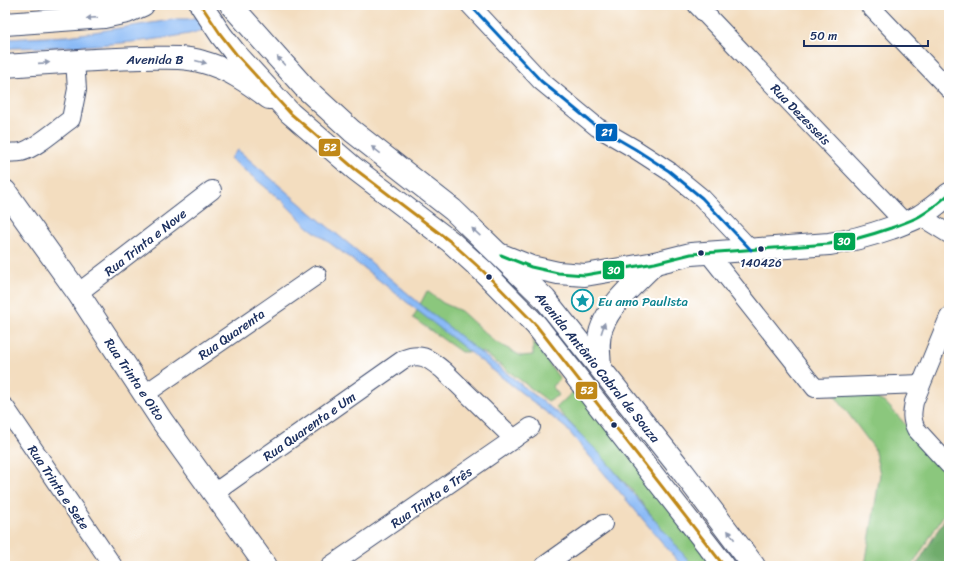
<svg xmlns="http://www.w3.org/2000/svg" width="954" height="571" font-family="Sriracha,sans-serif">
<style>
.green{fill:#8bc77d;stroke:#537b6e}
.forest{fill:#70ac6c;stroke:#466e65}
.water{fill:#8abaf6;stroke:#5274aa}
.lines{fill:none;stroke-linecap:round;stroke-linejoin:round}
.street-casing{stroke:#3b496d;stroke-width:20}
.secondary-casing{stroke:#3b496d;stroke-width:24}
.highway-casing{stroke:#3b496d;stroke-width:24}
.street{stroke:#fff;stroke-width:18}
.secondary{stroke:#fff;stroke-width:22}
.highway{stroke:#fff;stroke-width:22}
.bus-1-casing{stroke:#fff;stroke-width:6}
.bus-2-casing{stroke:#fff;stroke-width:6}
.bus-3-casing{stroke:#fff;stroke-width:6}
.bus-1{stroke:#00a651;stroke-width:3}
.bus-2{stroke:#c08818;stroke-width:3}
.bus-3{stroke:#0065bd;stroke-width:3}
.oneway{fill:#8d97ae}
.bus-dot{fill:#1b2f5e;stroke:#fff;stroke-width:1.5}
.labels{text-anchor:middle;stroke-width:4;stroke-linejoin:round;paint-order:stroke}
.bus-label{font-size:12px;fill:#1b2f5e;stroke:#fff}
.street-label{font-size:13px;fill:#1b2f5e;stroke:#fff}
.culture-label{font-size:13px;fill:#0d838f;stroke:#fff;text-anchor:start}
.line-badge{stroke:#fff;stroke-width:1.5}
.badge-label{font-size:11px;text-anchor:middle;font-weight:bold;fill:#fff}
</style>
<rect width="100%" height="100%" fill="#fff"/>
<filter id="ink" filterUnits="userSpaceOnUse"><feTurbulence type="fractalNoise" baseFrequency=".025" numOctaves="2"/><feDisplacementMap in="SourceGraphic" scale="8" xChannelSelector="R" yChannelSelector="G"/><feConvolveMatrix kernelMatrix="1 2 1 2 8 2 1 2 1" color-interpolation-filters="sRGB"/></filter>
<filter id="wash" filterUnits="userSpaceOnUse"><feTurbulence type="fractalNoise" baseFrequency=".012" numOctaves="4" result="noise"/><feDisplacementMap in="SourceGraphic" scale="16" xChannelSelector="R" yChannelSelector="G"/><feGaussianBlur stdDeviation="0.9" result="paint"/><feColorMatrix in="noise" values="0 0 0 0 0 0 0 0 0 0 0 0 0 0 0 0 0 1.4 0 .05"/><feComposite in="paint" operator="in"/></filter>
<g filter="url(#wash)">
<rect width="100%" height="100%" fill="#f3ddbf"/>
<g class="green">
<path d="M427,291L443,303L461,311L494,341L521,356L533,355V341L560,379L552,386L559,395L548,401L483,352H461L413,318Z"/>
<path d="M577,388L717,566H691L631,489L556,408Z"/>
<path d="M832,392H865L887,404L949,473V506L912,566H865L880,474L874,448Z"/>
</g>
<path class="forest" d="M949,512V566H916Z"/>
<g class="water">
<path d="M198,16L207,29C199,31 191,34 183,35C127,45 70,47 13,48L5,49V39L68,36L120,28L177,19H191Z"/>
<path d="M238,150L311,213L366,258L425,308L472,346L565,419L600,454L693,566H682L566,428L370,273L307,226L281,200L230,158Z"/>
</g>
</g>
<g filter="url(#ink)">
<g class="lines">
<defs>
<g id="street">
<path d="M470,5L541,81L597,127L635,149L669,171L702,198L751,250"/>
<path d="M697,5L905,223"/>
<path d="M869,5L949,89"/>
<path d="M5,153C10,152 16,153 21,152C35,149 58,128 71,119L77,89L75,61"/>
<path d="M920,216L949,234"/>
<path d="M708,253L815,388L921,384"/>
<path d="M78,293L212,190"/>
<path d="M949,317L914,402C912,413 911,419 916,429L949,465"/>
<path d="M145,394L317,275"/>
<path d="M5,407L113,566"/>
<path d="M214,493L404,359C422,352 429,359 443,370L514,439"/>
<path d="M330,566L531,427"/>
<path d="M544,566L603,524"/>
</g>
<g id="secondary">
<path d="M5,24L104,17L127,12L143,5"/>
<path d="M5,66C51,63 96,59 142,58C162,58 183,56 203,62C229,69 248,82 269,98"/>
<path d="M5,191L78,293L162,421L266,566"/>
<path d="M501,255L531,267L558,273L585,275L655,263L691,254L829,244C851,241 871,235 891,228C901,224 911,221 920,216C930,210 940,202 949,194"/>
<path d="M600,366C599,353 597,339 602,327C611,302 637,282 655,263"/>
</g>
<g id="highway">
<path d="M201,5L221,35L236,54L290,113L355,169L451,242L483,271L536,325L724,566"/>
<path d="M231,5L304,87L352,131L453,210L545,299L683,472L754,566"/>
</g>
</defs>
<use href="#street" class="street-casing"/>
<use href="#secondary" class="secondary-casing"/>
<use href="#highway" class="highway-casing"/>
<use href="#street" class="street"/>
<use href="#secondary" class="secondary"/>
<use href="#highway" class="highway"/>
<defs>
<path id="bus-1" d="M501,255L531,267L558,273L585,275L655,263L691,254L829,244C851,241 871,235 891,228C901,224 911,221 920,216C930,210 940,202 949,194"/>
<path id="bus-2" d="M201,5L221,35L236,54L290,113L355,169L451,242L483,271L536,325L724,566"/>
<path id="bus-3" d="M470,5L541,81L597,127L635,149L669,171L702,198L751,250"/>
</defs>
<use href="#bus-1" class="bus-1-casing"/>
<use href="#bus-2" class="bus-2-casing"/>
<use href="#bus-3" class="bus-3-casing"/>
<use href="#bus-1" class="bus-1"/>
<use href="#bus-2" class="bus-2"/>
<use href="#bus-3" class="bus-3"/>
</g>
<defs><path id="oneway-solid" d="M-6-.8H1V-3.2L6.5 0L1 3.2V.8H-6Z"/></defs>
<g class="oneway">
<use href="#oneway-solid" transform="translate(92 18) rotate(176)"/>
<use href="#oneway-solid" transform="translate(281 61) rotate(-131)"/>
<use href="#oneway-solid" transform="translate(201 62) rotate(14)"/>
<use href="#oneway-solid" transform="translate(44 63) rotate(-4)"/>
<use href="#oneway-solid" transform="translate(376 150) rotate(-142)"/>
<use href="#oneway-solid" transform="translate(476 232) rotate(-137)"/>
<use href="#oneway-solid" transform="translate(603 328) rotate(-72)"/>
<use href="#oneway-solid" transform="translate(731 535) rotate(-127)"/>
</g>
</g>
<defs>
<symbol id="sight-ring" viewBox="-11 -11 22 22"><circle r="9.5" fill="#fff" stroke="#0f9aa8" stroke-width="1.5"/><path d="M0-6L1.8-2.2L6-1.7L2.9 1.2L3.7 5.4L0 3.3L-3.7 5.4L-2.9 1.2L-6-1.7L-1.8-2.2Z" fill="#0f9aa8"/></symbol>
</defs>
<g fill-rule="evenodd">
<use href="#sight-ring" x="570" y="288" width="25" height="25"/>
</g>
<g class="bus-dot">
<circle cx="761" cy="249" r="3.5"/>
<circle cx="701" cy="253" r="3.5"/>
<circle cx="489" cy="277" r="3.5"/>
<circle cx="614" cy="425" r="3.5"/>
</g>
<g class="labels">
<g class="bus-label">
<text x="761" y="267">140426</text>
</g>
<g class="street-label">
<text x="155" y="64">Avenida B</text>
<text transform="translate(801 114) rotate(46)" y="5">Rua Dezesseis</text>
<text transform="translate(145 242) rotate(-38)" y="5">Rua Trinta e Nove</text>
<text transform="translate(231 334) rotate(-35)" y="5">Rua Quarenta</text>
<text transform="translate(598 367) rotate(51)" y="5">Avenida Antônio Cabral de Souza</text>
<text transform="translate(135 379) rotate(56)" y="5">Rua Trinta e Oito</text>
<text transform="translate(309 426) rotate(-35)" y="5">Rua Quarenta e Um</text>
<text transform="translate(59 487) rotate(56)" y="5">Rua Trinta e Sete</text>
<text transform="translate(431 497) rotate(-35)" y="5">Rua Trinta e Três</text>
</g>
<g class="culture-label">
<text x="598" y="306">Eu amo Paulista</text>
</g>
</g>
<g class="line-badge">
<rect x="595" y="123" width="23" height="19" rx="4" fill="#0065bd"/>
<rect x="318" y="138" width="23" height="19" rx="4" fill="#c08818"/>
<rect x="833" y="232" width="23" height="19" rx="4" fill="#00a651"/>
<rect x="602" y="260" width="23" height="20" rx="4" fill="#00a651"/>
<rect x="575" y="381" width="23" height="19" rx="4" fill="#c08818"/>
</g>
<g class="badge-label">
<text x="607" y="136">21</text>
<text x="330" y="151">52</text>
<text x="844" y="245">30</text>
<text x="614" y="274">30</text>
<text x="587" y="394">52</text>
</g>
<rect width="954" height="571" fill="none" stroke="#fff" stroke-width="20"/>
<path d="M804 40v6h124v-6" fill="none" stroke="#1b2f5e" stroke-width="2"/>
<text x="810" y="40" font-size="12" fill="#1b2f5e" stroke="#ffffff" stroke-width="3" paint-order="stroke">50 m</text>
</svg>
